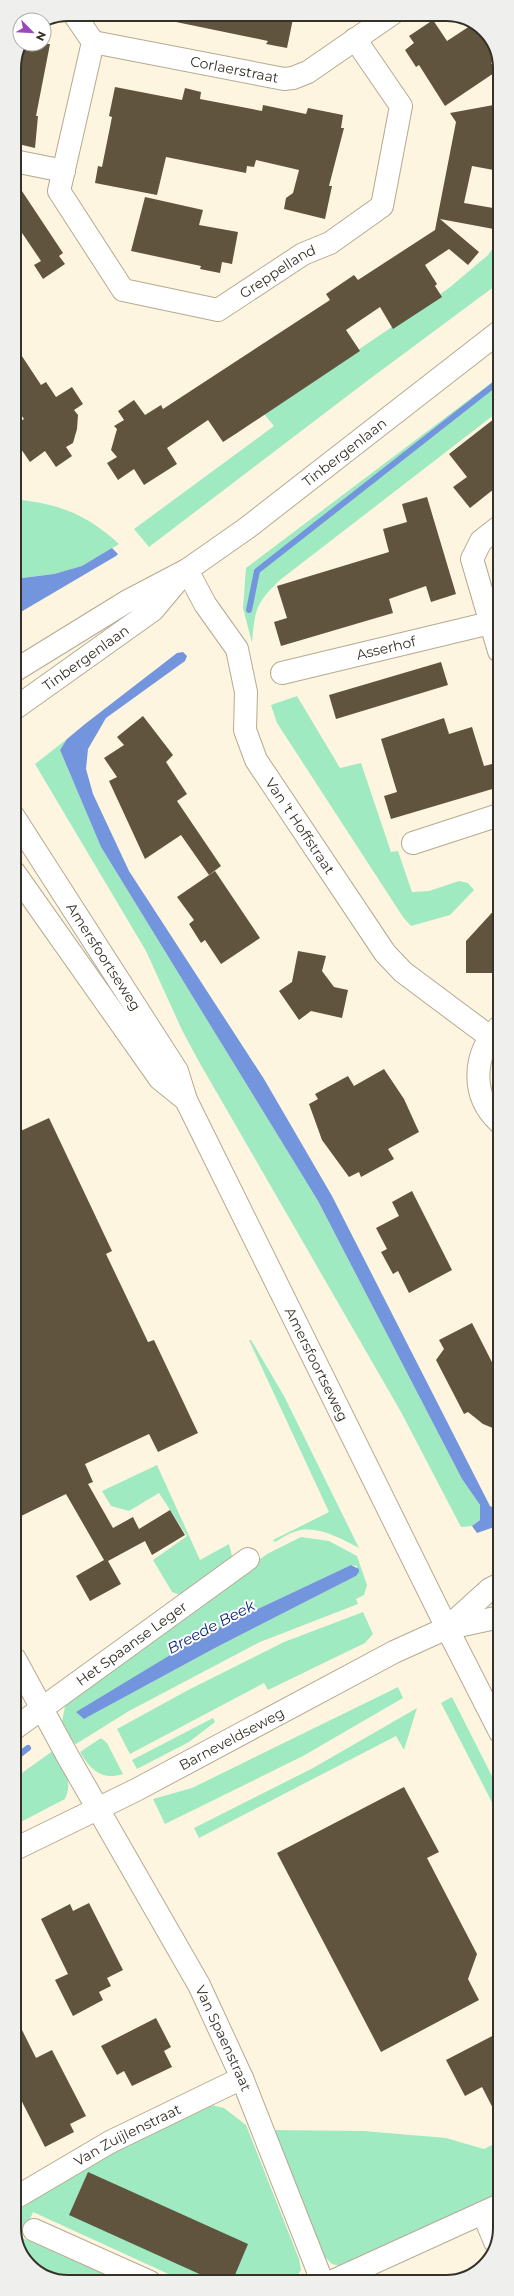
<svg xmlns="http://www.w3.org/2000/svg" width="514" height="2296" font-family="Montserrat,sans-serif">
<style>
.green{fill:#a0eac2;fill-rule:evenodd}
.water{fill:#7395dd}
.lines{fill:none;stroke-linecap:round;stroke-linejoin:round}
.stream{stroke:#7395dd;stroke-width:6}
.building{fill:#61543f}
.street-casing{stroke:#b5aa91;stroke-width:24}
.secondary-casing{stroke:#b5aa91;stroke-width:24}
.primary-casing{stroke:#b5aa91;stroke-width:24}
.street{stroke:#fff;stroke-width:22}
.secondary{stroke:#fff;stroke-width:22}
.primary{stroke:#fff;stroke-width:22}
.labels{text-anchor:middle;stroke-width:4;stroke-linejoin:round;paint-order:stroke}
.street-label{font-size:14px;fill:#363127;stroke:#fff}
.water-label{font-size:15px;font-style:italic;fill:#0a2578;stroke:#fff}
.rim{fill:none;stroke:#363127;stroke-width:2}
</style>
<rect width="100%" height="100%" fill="#fef5e0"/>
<g class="green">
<path d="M499,240V283L367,381L149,547L134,529L274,426L264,414L449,288L488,255Z"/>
<path d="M499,377V411L280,580C255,604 255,610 252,643L243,608L246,568Z"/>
<path d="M14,499C59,504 85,513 119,544L83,566L54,574L14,579Z"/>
<path d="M297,696L340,768L361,763L391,852L398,851L412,892L429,891L459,881L468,883L474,890L450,915L411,926L403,917L277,723L271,705Z"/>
<path d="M67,739L60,750L101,847L318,1201L462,1479L480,1505V1520L472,1526L461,1527L401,1412L198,1060L182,1030L146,951L35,764Z"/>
<path d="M249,1340H251L284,1396L359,1548C342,1539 317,1525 297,1531C289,1533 282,1538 275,1542L273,1540L329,1512Z"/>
<path d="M157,1465L200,1560L229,1544L233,1560L183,1596L172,1592L153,1560L187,1536L159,1493L129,1511L111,1506L102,1491Z"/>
<path d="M301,1537L329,1541L357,1556L367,1585L364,1595L356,1599L358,1604L260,1642L129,1711L76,1744L74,1743L62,1721L66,1702L267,1554ZM351,1565L357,1566L356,1576L215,1648L84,1719L205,1634Z"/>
<path d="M363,1612L373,1634L365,1643L268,1690L264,1683L130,1754L117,1729L190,1689L284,1642Z"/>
<path d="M398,1687L403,1698L303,1756L165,1824L153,1799L192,1788Z"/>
<path d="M452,1697L500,1792V1818L441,1703Z"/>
<path d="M417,1708L404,1750L396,1736L199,1838L194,1828L313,1768Z"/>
<path d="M213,1718L215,1722L189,1742L137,1769L132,1760Z"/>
<path d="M101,1738L107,1743L123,1774C101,1781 90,1769 80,1752Z"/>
<path d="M54,1750C62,1766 74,1780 65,1799L15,1825V1778Z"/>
<path d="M207,2104L224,2108L246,2125L299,2259L301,2270L294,2281L186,2282L33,2212L22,2238L122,2282H64L32,2268L15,2238V2212L93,2163Z"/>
<path d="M272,2130L364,2131L446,2138L484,2149L500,2141V2201L347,2268L332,2264L318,2250Z"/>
</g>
<g class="water">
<path d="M112,548L118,554L116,556L14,616V579L54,574L82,566Z"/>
<path d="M183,652L187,656L185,661L106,718L88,749L86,769L93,794L129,871L264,1079L332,1196L490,1506L500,1511V1525L477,1533L472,1526L480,1520V1505L462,1479L318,1201L101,847L60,750L67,739L85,724L177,653Z"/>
<path d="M351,1565L359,1569V1572L356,1576L215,1648L84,1719L76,1712L205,1634Z"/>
</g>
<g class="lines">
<g class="stream">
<path d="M249,610L257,571L499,381"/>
<path d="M15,1758L28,1748"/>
</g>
</g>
<g class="building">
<path d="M176,14H294L287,48L266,44L268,41L176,22Z"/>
<path d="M433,20L447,41L473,24L484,30L499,58L491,63L497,71L445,106L419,65L416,67L405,50L414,43L409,36Z"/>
<path d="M24,44H50L36,116H38L35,148L14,143V84H18Z"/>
<path d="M115,87L182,100L185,88L201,92L200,99L262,111L263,105L306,114L308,108L343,115L341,128H344L329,186H332L325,219L284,209L286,198L293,193L299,170L256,160L254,167L247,166L246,173L166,157L157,195L95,183L98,166L102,167L112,117L109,116Z"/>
<path d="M499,104V171L472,166L464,203L499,209V230L440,219L479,252L468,265L449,249L425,265L437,284L435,286L442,297L393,329L380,307L346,330L360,351L237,433L223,442L208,420L167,448L177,464L144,485L134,469L118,480L107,463L117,457L111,450L117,429L114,426L124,420L118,411L134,400L145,415L161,405L163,409L330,300L326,294L354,275L358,280L435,230L456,122L450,113Z"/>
<path d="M14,179L63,253L59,256L65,264L43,279L34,265L41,261L14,221Z"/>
<path d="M145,197L203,210L199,225L238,232L232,264L222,262L220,273L200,269L201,266L131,251Z"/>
<path d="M14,344L41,385L46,382L56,397L72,387L83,404L74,410L78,415L77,429L73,443L66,447L72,456L56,467L45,451L30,462L14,439V425L24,419L14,405Z"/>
<path d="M499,415V485L470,508L453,487L467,477L449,454Z"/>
<path d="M427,497L456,594L431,602L426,586L389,599L393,613L281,646L274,622L287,618L277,586L389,552L383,529L407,522L402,504Z"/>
<path d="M441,662L448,685L336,719L329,695Z"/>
<path d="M143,716L173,755L166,762L187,794L177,801L221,866L209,875L181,835L145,859L109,781L117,777L104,758L124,745L117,737Z"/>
<path d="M444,718L449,734L472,727L484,766L496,763L499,774V787L391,819L384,796L397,792L381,739Z"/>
<path d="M215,871L260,938L221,964L205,940L201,943L189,924L194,920L177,897Z"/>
<path d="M499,905V973H466V941Z"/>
<path d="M298,951L326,956L322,971L334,987L348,990L342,1018L311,1011L299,1020L279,991L292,982Z"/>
<path d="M384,1069L404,1099L419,1132L388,1149L394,1159L361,1177L359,1172L349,1177L322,1140L309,1104L318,1099L315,1094L348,1076L354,1086Z"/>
<path d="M49,1118L112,1251L106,1254L148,1342L154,1340L198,1433L158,1452L149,1434L85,1464L93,1482L88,1484L113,1528L133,1517L139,1529L170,1510L185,1535L152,1555L145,1541L108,1561L121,1584L90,1601L76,1576L104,1560L66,1494L15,1519L14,1134Z"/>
<path d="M412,1191L452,1270L409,1293L398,1271L393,1274L381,1252L387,1249L376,1228L399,1216L392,1202Z"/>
<path d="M472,1323L496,1370H500V1431L483,1424L468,1412L464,1414L436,1360L444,1349L439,1340Z"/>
<path d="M404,1787L439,1852L427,1858L477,1954L468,1979L479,2000L381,2052L277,1853Z"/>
<path d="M89,1903L123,1970L107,1978L111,1986L99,1992L103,2000L73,2016L55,1980L68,1974L41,1919L70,1904L73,1911Z"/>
<path d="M15,2016L36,2058L52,2050L86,2116L70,2124L74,2132L45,2147L15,2088Z"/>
<path d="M156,2018L171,2047L164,2051L172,2067L132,2086L124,2071L117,2075L101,2046Z"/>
<path d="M500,2032V2122L482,2087L465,2096L446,2060Z"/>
<path d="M88,2172L248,2244L232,2282H217L69,2215Z"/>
</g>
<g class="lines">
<defs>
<g id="street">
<path id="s1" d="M74,14L93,42L284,79L293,78L308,72L392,14"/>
<path id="s2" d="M93,42L59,191L123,290L218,310L303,254L330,243L382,206L401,106L355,39"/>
<path d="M14,161L64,171"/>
<path d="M499,527L481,541L472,559L499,651"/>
<path id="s3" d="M187,570L205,604L237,649L246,692L245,730L256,760L385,953L403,972L490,1037"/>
<path id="s4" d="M282,673L490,623"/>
<path d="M413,843L499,815"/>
<path d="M499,1027C473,1054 470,1095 499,1122"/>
<path id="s5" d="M15,1659L67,1755L199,1985L242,2078L322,2281"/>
<path id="s6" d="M15,1728L248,1559"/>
<path id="s7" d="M15,2198L110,2142L242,2078"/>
<path d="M483,2213L495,2242"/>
<path d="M34,2230L150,2282"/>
<path d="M333,2281L500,2205"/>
</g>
<g id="secondary">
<path id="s8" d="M14,671L126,602L187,570L247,528L499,332"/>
<path id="s9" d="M14,709L153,610L179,579"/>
<path id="s10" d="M15,1849L136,1790L394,1652L447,1628L500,1732"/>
</g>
<g id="primary">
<path id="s11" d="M14,817L177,1071L186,1100L447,1628"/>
<path d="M14,872L160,1079L186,1100"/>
<path d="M447,1628L490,1589L500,1584"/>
<path d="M449,1628L500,1617"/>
</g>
</defs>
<use href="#street" class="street-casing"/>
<use href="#secondary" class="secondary-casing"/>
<use href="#primary" class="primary-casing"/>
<use href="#street" class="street"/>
<use href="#secondary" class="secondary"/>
<use href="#primary" class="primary"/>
</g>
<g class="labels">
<g class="street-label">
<text dy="5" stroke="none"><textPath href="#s1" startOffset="178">Corlaerstraat</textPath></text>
<text dy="5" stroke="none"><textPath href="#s2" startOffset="439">Greppelland</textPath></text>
<text dy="5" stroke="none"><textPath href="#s8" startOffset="397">Tinbergenlaan</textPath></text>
<text dy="5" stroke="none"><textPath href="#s4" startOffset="107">Asserhof</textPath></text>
<text dy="5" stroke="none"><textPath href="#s9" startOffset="88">Tinbergenlaan</textPath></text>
<text dy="5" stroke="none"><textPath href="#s3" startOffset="287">Van 't Hoffstraat</textPath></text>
<text dy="5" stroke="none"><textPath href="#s11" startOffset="166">Amersfoortseweg</textPath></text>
<text dy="5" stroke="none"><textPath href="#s11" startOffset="627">Amersfoortseweg</textPath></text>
<text dy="5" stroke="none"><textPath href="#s6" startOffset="144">Het Spaanse Leger</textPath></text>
<text dy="5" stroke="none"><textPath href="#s10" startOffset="243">Barneveldseweg</textPath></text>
<text dy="5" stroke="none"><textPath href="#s5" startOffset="433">Van Spaenstraat</textPath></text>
<text dy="5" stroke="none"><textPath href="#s7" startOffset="129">Van Zuijlenstraat</textPath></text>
</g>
<g class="water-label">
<text transform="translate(211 1627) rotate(-28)" y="5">Breede Beek</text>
</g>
</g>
<path d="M0 0H514V2296H0ZM68 21H446A47 47 0 0 1 493 68V2228A47 47 0 0 1 446 2275H68A47 47 0 0 1 21 2228V68A47 47 0 0 1 68 21Z" fill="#efefee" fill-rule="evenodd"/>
<path class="rim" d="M68 21H446A47 47 0 0 1 493 68V2228A47 47 0 0 1 446 2275H68A47 47 0 0 1 21 2228V68A47 47 0 0 1 68 21Z"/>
<g transform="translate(32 32) rotate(114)"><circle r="19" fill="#ffffff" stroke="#afada9"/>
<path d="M0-3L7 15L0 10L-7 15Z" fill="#9c49b7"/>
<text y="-6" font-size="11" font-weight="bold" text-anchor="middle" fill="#363127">N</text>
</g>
</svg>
